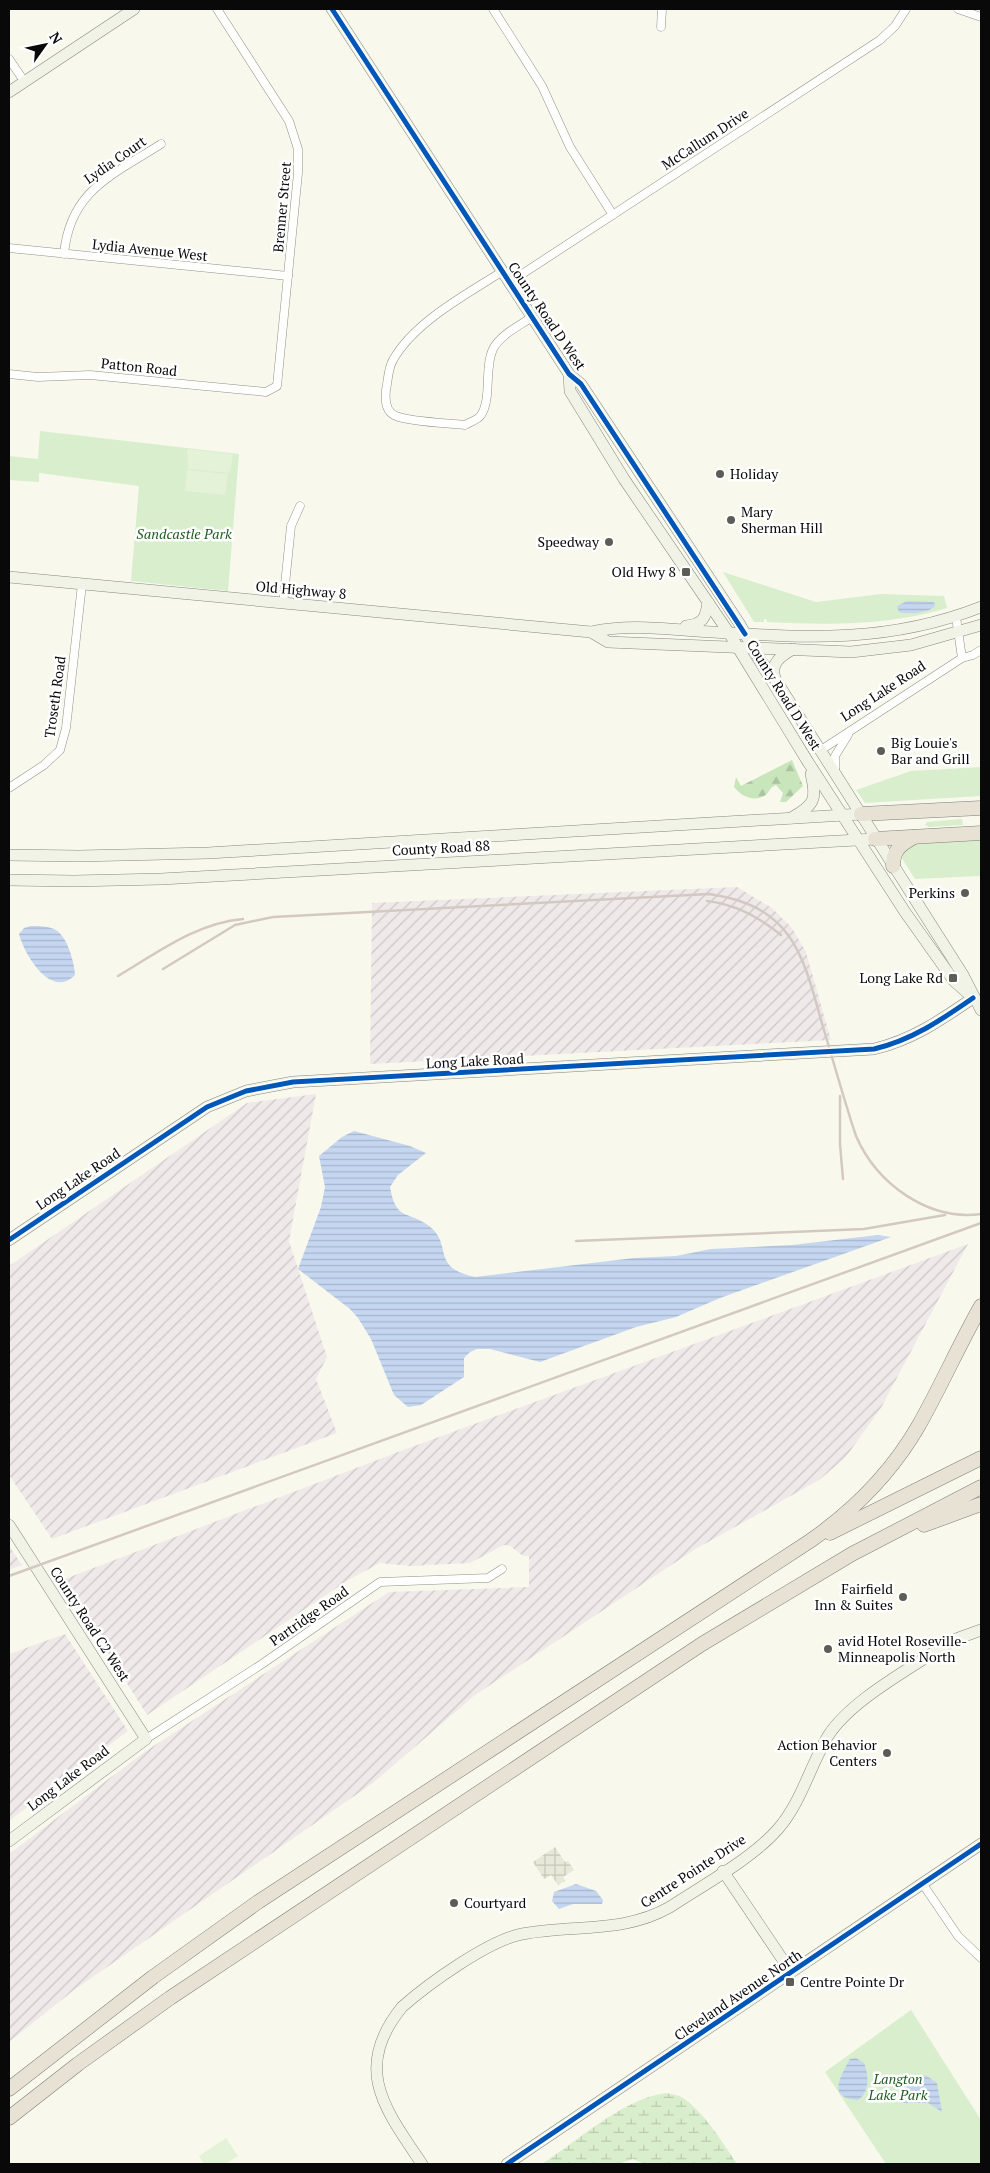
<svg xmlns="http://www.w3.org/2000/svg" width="990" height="2173" font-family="'PT Serif',serif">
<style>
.industrial{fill:url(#industrial-furrows)}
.grass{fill:#d9eecd}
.forest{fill:url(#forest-firs)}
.wetland{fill:url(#wetland-marsh)}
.pitch{fill:#e4f2d7}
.plaza{fill:url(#plaza-grid)}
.water{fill:url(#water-rules)}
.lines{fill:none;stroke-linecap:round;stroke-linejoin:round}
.street-casing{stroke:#91918b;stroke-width:9}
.secondary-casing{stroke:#878882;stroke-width:12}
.highway-casing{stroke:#7e7e78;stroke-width:15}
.street{stroke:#fefefc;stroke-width:8}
.secondary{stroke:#f1f3e7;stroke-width:11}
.highway{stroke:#e7e2d3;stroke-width:14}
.rail{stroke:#d4c8c2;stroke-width:2.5}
.cycleway-casing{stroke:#fff;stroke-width:8}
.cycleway{stroke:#0057b8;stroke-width:5}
.poi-dot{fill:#5d5d58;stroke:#fff;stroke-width:2}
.labels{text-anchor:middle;stroke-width:5;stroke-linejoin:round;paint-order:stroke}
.street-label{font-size:14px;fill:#090909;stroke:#fff}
.poi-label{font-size:14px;fill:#090909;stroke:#fff;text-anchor:start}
.park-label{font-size:14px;font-style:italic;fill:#1f5c22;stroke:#fff}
</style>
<defs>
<pattern id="industrial-furrows" width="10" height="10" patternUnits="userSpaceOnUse" patternTransform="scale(1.25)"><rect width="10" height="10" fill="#efeae9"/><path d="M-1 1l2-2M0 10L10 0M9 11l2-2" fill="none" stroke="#ccc7c6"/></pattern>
<pattern id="forest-firs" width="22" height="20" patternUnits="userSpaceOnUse" patternTransform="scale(1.25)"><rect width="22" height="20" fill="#c8e5bc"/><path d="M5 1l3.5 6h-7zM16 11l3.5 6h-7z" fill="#aac3a0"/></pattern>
<pattern id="wetland-marsh" width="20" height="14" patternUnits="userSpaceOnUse" patternTransform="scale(1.25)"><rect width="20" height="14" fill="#d9eecd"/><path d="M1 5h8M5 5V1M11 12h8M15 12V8" fill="none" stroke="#b9cbaf"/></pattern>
<pattern id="plaza-grid" width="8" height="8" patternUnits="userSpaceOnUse" patternTransform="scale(1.25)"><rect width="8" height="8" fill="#e8e8d9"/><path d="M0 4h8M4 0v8" fill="none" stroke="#c6c6b9"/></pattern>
<pattern id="water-rules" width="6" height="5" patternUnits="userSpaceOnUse" patternTransform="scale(1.25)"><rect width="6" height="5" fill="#c5d6f0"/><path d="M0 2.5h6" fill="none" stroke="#a8b6cc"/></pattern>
</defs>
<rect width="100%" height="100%" fill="#f8f9ec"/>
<g class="industrial">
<path d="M737,887L772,908L792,928L806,952L831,1040L370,1064L372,903Z"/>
<path d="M316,1094L289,1241L327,1357L316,1379L337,1433L52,1539L9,1475V1266L247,1103Z"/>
<path d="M968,1244L881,1408L845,1458L819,1480L694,1550L475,1695L373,1783L74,1990L9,2042V1854L143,1753L389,1592L529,1587V1556H523L510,1546L504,1545L470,1563L410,1566L380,1563L350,1579L147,1715L62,1580L406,1449Z"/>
<path d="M9,1546L22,1565L9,1570Z"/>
<path d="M65,1634L128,1731L9,1821V1654Z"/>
</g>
<g class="grass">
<path d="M40,431L239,454L228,591L131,581L139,486L39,473V482L9,480V456L38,459Z"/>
<path d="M723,572L816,602L881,594L944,596L947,608C887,626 828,625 767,622V620L764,619V622H754Z"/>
<path d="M981,767V796L865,803L856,790L911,771Z"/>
<path d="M962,819L963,825L929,827L925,825L927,822Z"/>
<path d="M981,840V876L915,879L899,854L910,844Z"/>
<path d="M911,2010L981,2120V2164H886L825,2072Z"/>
</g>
<path class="forest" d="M792,760L803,786L786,802H780L783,793L776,785C769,787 770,793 764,796C753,802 741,796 734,787L736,777L741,786Z"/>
<path class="wetland" d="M665,2093C671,2094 678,2095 683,2098C704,2112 723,2143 737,2164H644L633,2159L619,2164H542C579,2140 621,2100 665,2093Z"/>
<g class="pitch">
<path d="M187,449L233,454L230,473L188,469Z"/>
<path d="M187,470L228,474L225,495L185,491Z"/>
<path d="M226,2138L238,2156L225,2164H204L199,2156Z"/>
</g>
<path class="plaza" d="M555,1847L565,1862L568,1861L574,1870L563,1877L565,1881L558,1885L551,1875L544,1879L533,1862Z"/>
<g class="water">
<path d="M907,601L934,602L935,606C929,613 907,615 899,612L897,606Z"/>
<path d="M31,926C39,926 49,926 56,930C68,938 74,962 75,975C51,1000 24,954 19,934L24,928Z"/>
<path d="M354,1131L410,1146L426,1153L398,1175L390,1187C396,1222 408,1210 429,1226C454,1245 429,1267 475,1277L634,1258L676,1256L711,1249L792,1245L878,1235L891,1237L720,1298L676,1317L636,1327L540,1362L490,1349H477L470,1352L464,1358V1377L421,1405L408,1407L394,1395L371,1339L358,1318L350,1309L298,1269L321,1207L325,1187L319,1156L342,1137Z"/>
<path d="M576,1884L596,1891L603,1900L602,1904H573L559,1909L552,1901L554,1892Z"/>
<path d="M856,2058L864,2063C869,2075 870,2092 858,2100C826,2098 841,2076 850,2059Z"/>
<path d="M917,2074L927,2076L937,2083L942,2112L928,2103H899L908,2081Z"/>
</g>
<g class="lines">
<defs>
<g id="street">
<path d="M493,9L542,86L570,147L613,215"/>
<path d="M958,9L981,17"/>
<path d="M661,27L662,9"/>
<path d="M9,59L24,81"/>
<path d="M9,248L288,276"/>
<path d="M64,254C70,190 113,175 161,144"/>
<path d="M503,271C467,294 414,322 393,360C388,368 388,381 386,390C385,399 385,412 396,416C411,422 447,423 465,425C470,422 478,420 481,415C492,399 484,368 493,349C500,335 519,326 532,317"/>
<path d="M510,282L880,40L895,26L906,9"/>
<path d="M9,374L38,377L90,375L266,392L277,386L298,173V149L289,121L217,9"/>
<path d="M283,604L291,526L300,506"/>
<path d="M962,658L973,655L981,650"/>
<path d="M821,750L962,658L956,617"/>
<path d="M835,772V756L848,735"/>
<path d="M9,788L44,765L60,750L66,728L82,584"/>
<path d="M146,1739L262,1664L380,1582L488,1578L502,1569"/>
<path d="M922,1883L958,1936L981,1958"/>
</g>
<g id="secondary">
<path d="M332,9L569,374L581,384L739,623L760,660L777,682L963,975L981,1010"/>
<path d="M9,92L134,9"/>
<path d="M569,374L570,391L624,479L729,633L808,762L905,912L954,981L970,995"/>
<path d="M9,577L591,632C632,623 672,630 712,632C809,638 889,643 981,607"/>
<path d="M686,626C703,624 706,618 708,602"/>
<path d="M591,632L608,642L851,652L911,645L981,625"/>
<path d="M775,678C770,663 781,656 793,649"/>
<path d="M791,818C815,805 817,799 811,774"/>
<path d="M9,855L79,856L208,853L861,814"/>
<path d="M9,880L74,881L161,879L875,839"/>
<path d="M9,1240L207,1107L246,1091L293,1082L874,1049C912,1040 941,1020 973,998"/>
<path d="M9,1525L146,1739L9,1841"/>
<path d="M723,1871L791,1972"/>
<path d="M422,2164C385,2109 352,2069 402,2007C428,1984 489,1940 522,1934C572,1924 623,1934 670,1907C703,1885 752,1859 778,1829C801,1803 810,1766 828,1736C850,1701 908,1670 942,1647L956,1639L981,1630"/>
<path d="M507,2164L981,1844"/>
</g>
<g id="highway">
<path d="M861,814L981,808"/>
<path d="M875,839L981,833"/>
<path d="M893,866C893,850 900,845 914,837"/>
<path d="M924,1525L981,1504"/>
<path d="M830,1533L981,1458"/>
<path d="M9,2089L153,1977L258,1902L810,1541C853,1511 892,1472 919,1425C941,1386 959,1345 981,1306"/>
<path d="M9,2118L78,2064L170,1998L702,1644L852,1554L981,1487"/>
</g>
</defs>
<use href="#street" class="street-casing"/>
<use href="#secondary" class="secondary-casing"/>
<use href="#highway" class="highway-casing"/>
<use href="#street" class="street"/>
<use href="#secondary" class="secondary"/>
<use href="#highway" class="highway"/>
<g class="rail">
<path d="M707,901C736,904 759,917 781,935"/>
<path d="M163,969L235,925L273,917L709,894C794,906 803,956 823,1027C834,1063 844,1100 856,1136C877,1184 928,1221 981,1214"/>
<path d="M118,976C157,953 196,923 243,919"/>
<path d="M840,1096V1144L843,1179"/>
<path d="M576,1241L864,1229L945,1215"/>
<path d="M9,1576L981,1223"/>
</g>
<defs>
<g id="cycleway">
<path d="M332,9L569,374L581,384L745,634"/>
<path d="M9,1240L207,1107L246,1091L293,1082L874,1049C912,1040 941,1020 973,998"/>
<path d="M507,2164L981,1844"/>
</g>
</defs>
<use href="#cycleway" class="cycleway-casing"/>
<use href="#cycleway" class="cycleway"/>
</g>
<g class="poi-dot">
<circle cx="720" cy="474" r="5"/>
<circle cx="731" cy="520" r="5"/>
<circle cx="609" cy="542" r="5"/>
<rect x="681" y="567" width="10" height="10" rx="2.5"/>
<circle cx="881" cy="751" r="5"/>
<circle cx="965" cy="893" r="5"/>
<rect x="948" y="973" width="10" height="10" rx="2.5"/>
<circle cx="903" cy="1597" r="5"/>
<circle cx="828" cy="1649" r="5"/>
<circle cx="887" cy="1753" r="5"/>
<circle cx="454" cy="1903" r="5"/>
<rect x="785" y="1977" width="10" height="10" rx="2.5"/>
</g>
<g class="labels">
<g class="street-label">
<text transform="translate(705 139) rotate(-33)" y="5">McCallum Drive</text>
<text transform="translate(115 160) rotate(-35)" y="5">Lydia Court</text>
<text transform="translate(282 207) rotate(-85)" y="5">Brenner Street</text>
<text transform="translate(150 250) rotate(6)" y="5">Lydia Avenue West</text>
<text transform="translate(547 316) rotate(56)" y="5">County Road D West</text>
<text transform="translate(139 367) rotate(6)" y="5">Patton Road</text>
<text transform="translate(301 590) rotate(5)" y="5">Old Highway 8</text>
<text transform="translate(883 691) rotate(-33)" y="5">Long Lake Road</text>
<text transform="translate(784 695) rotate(58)" y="5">County Road D West</text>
<text transform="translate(55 697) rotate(-82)" y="5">Troseth Road</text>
<text transform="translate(441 848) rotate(-3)" y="5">County Road 88</text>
<text transform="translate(475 1061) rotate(-3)" y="5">Long Lake Road</text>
<text transform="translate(78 1179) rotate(-34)" y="5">Long Lake Road</text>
<text transform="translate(309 1616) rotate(-35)" y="5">Partridge Road</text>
<text transform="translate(90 1624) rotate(57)" y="5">County Road C2 West</text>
<text transform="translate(68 1778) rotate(-37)" y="5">Long Lake Road</text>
<text transform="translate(693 1871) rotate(-33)" y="5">Centre Pointe Drive</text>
<text transform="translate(738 1995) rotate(-34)" y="5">Cleveland Avenue North</text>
</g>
<g class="poi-label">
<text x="730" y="479">Holiday</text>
<text x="741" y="517">Mary<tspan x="741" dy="16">Sherman Hill</tspan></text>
<text x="599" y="547" text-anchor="end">Speedway</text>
<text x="676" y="577" text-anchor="end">Old Hwy 8</text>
<text x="891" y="748">Big Louie's<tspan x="891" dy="16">Bar and Grill</tspan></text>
<text x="955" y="898" text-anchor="end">Perkins</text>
<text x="943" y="983" text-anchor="end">Long Lake Rd</text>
<text x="893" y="1594" text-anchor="end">Fairfield<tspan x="893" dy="16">Inn &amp; Suites</tspan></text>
<text x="838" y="1646">avid Hotel Roseville-<tspan x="838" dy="16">Minneapolis North</tspan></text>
<text x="877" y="1750" text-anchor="end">Action Behavior<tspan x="877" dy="16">Centers</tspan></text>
<text x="464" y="1908">Courtyard</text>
<text x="800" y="1987">Centre Pointe Dr</text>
</g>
<g class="park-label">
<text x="184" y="539">Sandcastle Park</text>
<text x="898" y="2084">Langton<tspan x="898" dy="16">Lake Park</tspan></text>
</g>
</g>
<rect width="990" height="2173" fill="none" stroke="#090909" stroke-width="20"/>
<g transform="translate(45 45) rotate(57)" stroke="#ffffff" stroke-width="4" paint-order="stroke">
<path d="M0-4L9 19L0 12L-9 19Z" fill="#090909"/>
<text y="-8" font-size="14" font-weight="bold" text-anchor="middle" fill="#090909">N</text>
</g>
</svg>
